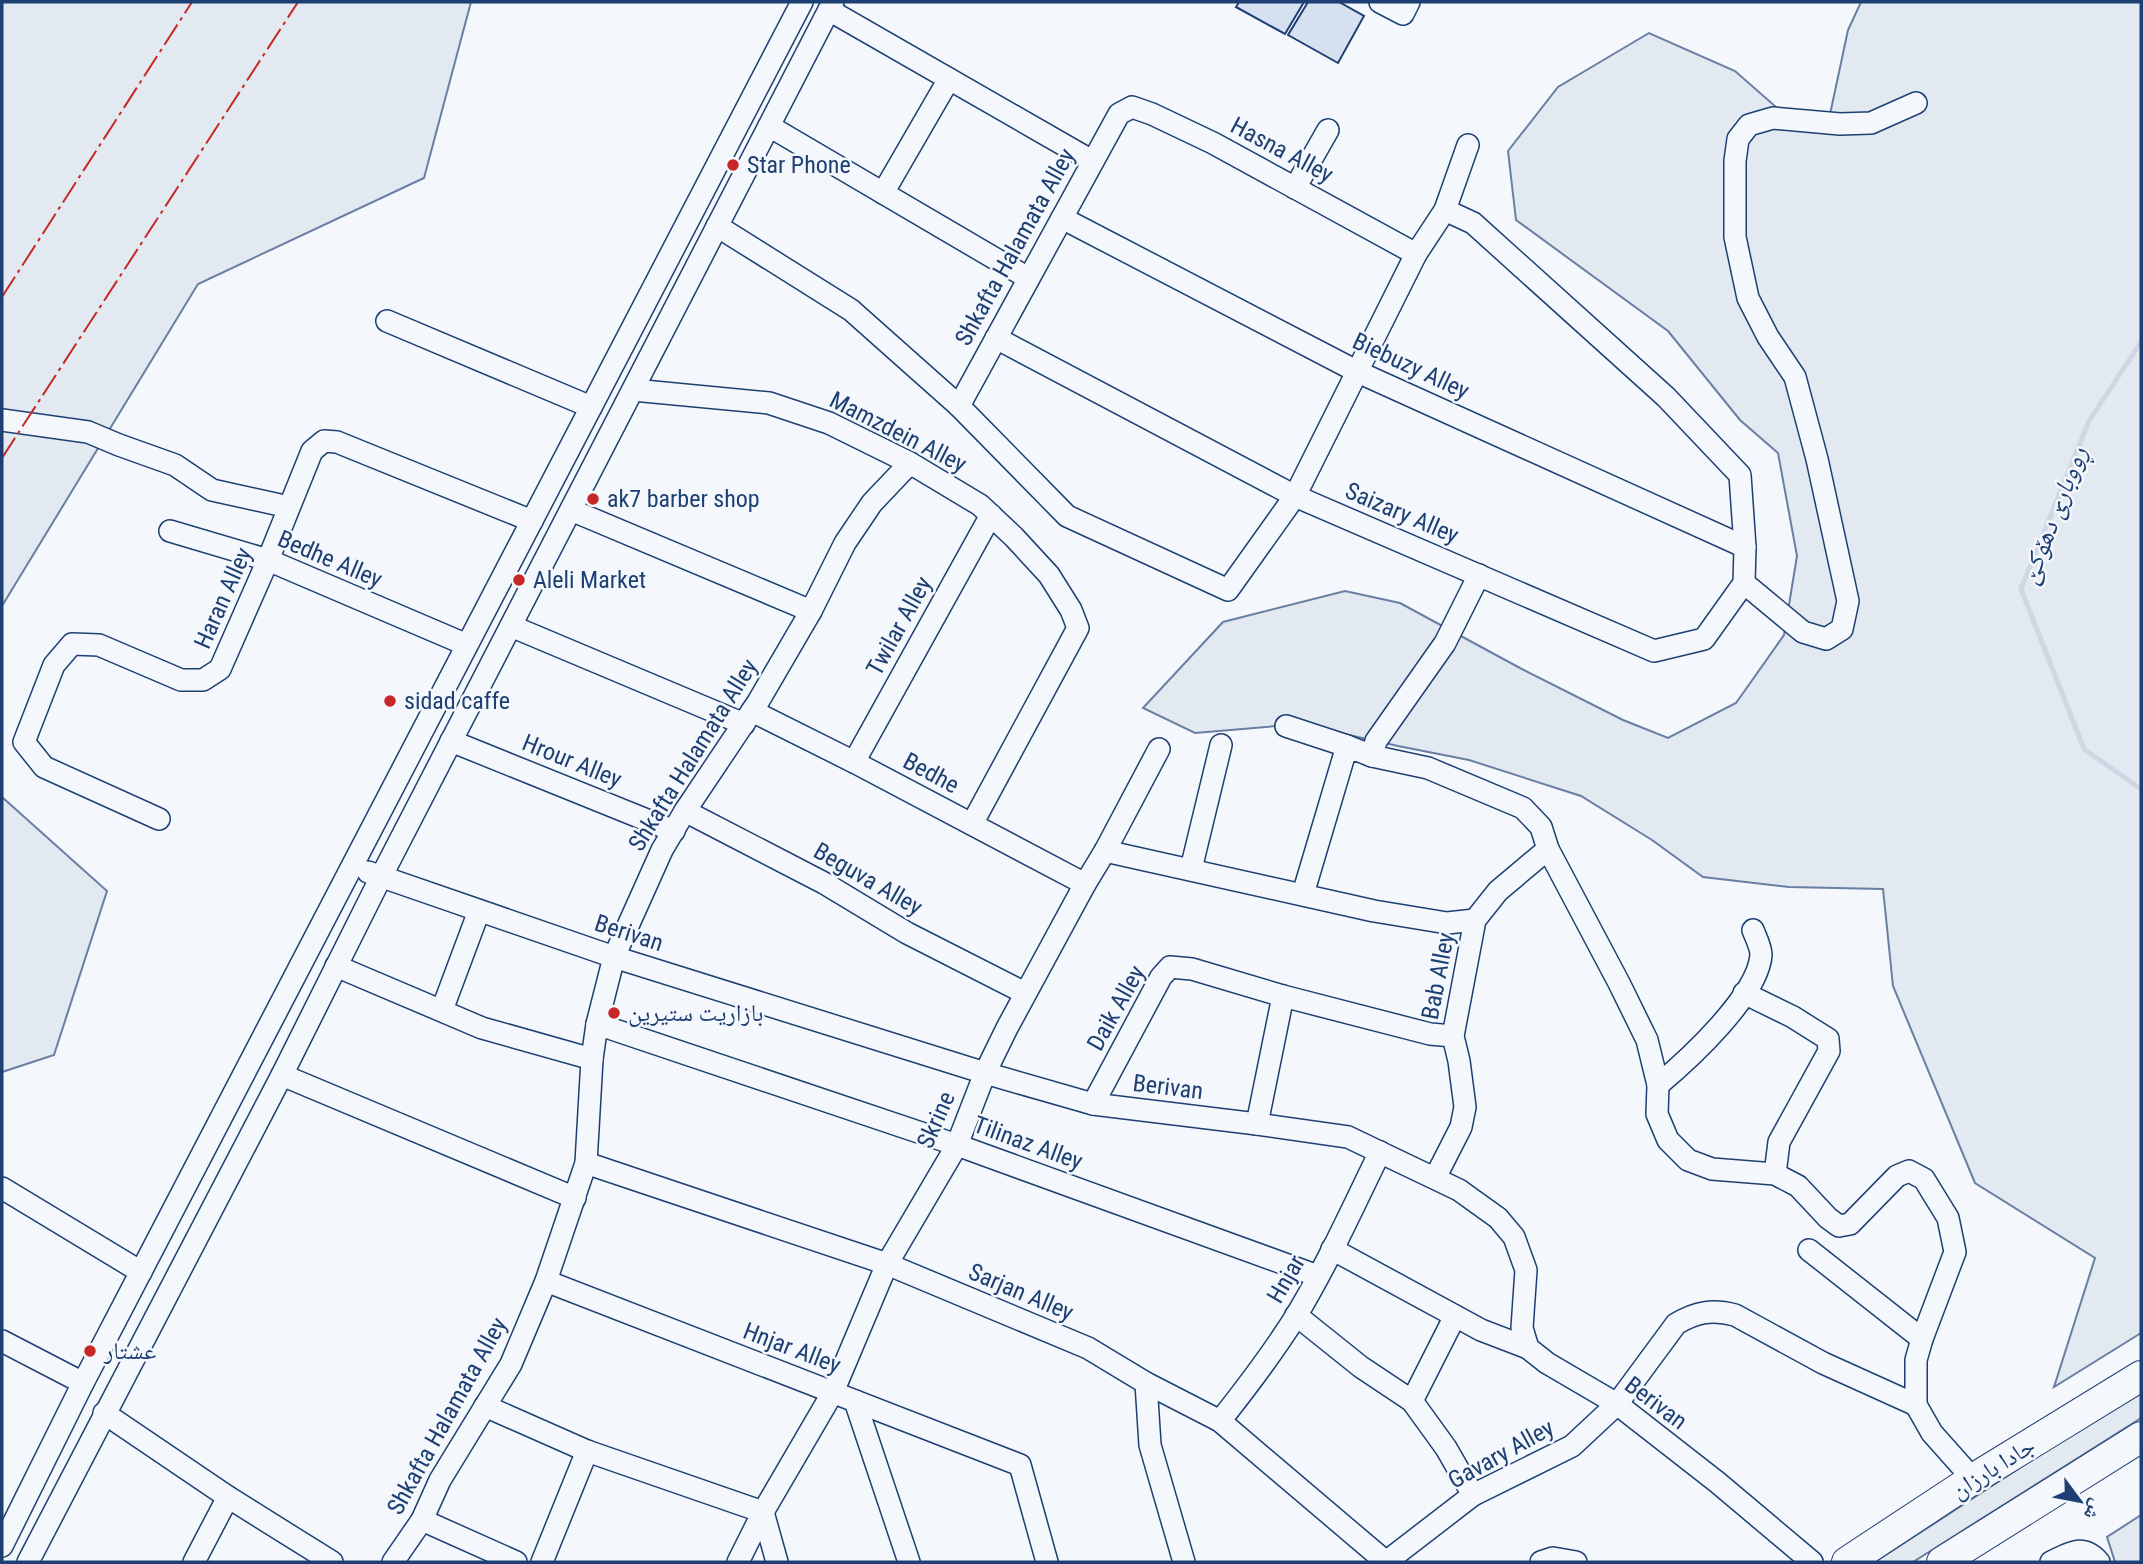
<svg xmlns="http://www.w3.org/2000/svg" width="2143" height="1564" font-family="'Roboto Condensed','Noto Naskh Arabic',sans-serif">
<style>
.green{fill:#e3e9f0;stroke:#687fa3;stroke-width:2}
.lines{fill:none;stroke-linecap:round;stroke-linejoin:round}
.stream{stroke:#cfd7e4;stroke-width:5}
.building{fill:#d5e0f0;stroke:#1d3f73;stroke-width:2}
.minor-casing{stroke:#1d3f73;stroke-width:24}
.highway-casing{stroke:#1d3f73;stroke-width:32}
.minor{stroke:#f4f7fb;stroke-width:21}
.highway{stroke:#f4f7fb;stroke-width:30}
.power{stroke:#c62828;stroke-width:2;stroke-dasharray:24 5 3.5 5;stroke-linecap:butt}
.poi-dot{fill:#c62828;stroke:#f4f7fb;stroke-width:2.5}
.labels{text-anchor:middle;stroke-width:5;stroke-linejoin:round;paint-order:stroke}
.street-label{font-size:24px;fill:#1d3f73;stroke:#f4f7fb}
.poi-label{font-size:24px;fill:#1d3f73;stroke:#f4f7fb;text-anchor:start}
.water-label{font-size:26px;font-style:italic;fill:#1d3f73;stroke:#f4f7fb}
</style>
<rect width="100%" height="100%" fill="#f4f7fb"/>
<g class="green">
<path d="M2,2H471L424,178L198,284L2,606Z"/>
<path d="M1861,2H2141V1333L2054,1387L2095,1258L1975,1183L1893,986L1883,889L1789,887L1703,877L1652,840L1581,796L1469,760L1398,746L1300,724L1195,733L1143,708L1223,622L1345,591L1400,603L1520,668L1623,720L1668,738L1736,703L1784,635L1797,556L1778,453L1740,420L1668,331L1516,220L1508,151L1558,87L1649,33L1735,71L1792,121L1829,119L1848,30Z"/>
<path d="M2,797L107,891L54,1055L2,1072Z"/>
<path d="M2141,1389V1418L1913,1562H1875Z"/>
<path d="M2141,1515V1562H2115L2107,1537Z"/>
</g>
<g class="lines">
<path class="stream" d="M2141,342L2089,421L2021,589L2084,749L2141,789"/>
</g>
<g class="building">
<path d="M1239,2H1304L1285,34L1236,7Z"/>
<path d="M1308,2H1339L1364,16L1338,63L1288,35Z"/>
</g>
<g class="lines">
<defs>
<g id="minor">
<path d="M1380,2L1403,14L1409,2"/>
<path d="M829,10L1092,161"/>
<path d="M769,126L1028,278"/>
<path d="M1295,188L1328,130"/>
<path d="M883,193L949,79"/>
<path d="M1062,218L1358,372L1745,547"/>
<path d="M717,226L851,310L959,406L1067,516L1228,590L1295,496L1416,254L1445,210L1468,145"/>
<path d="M387,321L591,407"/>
<path d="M996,338L1295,496L1654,651L1704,639L1744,583L1745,547L1740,475L1666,397L1473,223L1445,210"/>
<path d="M633,390L769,403L829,423L910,463L980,505L1014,537L1049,575L1071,610L1078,628L972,824"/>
<path d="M959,406L1119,114L1132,107L1152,114L1213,143L1416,254"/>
<path d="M2,420L88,432L119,445L175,465L212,490L289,507"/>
<path d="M571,510L811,611"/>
<path d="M170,531L268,560L467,645"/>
<path d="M1744,583L1803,632L1826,639L1842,629L1848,601L1817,459L1795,377L1768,337L1748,298L1735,237V161L1738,139L1749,125L1773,118L1840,124L1871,123L1916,103"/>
<path d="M511,626L744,724"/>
<path d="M752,711L854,762L1085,884"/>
<path d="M1286,726L1347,746"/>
<path d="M451,741L674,831"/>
<path d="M1372,756L1376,741L1445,643L1479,575"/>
<path d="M854,762L991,515"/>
<path d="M685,811L824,883L907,933L1025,993"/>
<path d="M159,819L44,767L24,742L54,665L72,644L99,645L181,680H203L220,669L268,560L312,451L324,441L337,442L532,521"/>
<path d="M1105,851L1374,911L1447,923L1475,920"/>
<path d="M1191,869L1221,745"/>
<path d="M368,872L614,957L985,1073L1093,1104L1257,1124L1348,1137L1459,1190L1498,1218L1514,1237L1526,1270L1522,1328L1528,1348L1547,1363L1617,1404L1717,1482L1812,1562"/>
<path d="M1303,894L1347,746L1372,756L1428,768L1523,808L1541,827L1548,849L1619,983L1647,1040L1658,1085L1657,1114L1668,1140L1688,1160L1712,1169L1775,1174L1798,1186L1828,1218L1839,1226L1850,1224L1897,1176L1909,1171L1924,1179L1948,1218L1955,1252L1922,1339L1916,1360V1405L1932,1433L1973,1479"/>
<path d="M336,966L482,1028L592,1059"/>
<path d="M1744,993L1793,1017L1828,1039L1829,1051L1779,1142L1775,1174"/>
<path d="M1283,996L1430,1034L1453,1036"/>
<path d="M442,1010L479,911"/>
<path d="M597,1024L957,1145L1318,1276"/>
<path d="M282,1075L575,1198"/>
<path d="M1658,1085C1688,1060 1758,996 1761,955C1761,947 1756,938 1753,930"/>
<path d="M1093,1104L1161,977L1170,967L1192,969L1283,996L1257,1124"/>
<path d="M586,1163L887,1264L1088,1348L1146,1383L1220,1421L1386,1562"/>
<path d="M1435,1178L1461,1127L1465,1107L1459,1061L1453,1036L1475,920L1498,891L1548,849"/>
<path d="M2,1188L141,1272"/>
<path d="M1332,1249L1481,1330L1528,1348"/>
<path d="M1809,1250L1922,1339"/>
<path d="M546,1281L1020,1465L1047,1562"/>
<path d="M1296,1315L1361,1367L1412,1401L1446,1448L1473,1495"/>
<path d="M2,1341L83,1383"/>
<path d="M1146,1383L1150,1445L1184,1562"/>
<path d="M855,1401L909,1562"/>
<path d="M1412,1401L1455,1316"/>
<path d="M485,1406L587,1451L763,1512"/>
<path d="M104,1413L228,1497L332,1562"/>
<path d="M1220,1421C1247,1387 1273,1353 1296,1316C1328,1263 1353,1207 1380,1152"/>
<path d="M763,1512L777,1562"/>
<path d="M422,1520L516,1562"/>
<path d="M2,1546L83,1383L802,2"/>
<path d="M28,1562L282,1075L381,877L833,2"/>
<path d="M194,1562L228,1497"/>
<path d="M393,1562L422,1520L440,1480L511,1364L546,1281L586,1163L592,1059L597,1024L614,957L662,850L685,811L758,702L811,611L845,543L872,503L910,463"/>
<path d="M542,1562L587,1451"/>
<path d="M738,1562L763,1512L833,1392L887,1264L957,1145L985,1073L1007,1028L1085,884L1105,851L1159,749"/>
<path d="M1386,1562L1473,1495L1572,1446L1617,1404L1676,1324C1696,1312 1712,1309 1735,1315L1823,1363L1916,1405"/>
<path d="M1541,1562L1553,1558L1576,1562"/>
<path d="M2051,1562C2070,1553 2083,1543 2099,1562"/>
</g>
<g id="highway">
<path d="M1847,1562L1973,1479L2141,1376"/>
<path d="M1942,1562L2141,1437"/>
</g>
</defs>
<use href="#minor" class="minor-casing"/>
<use href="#highway" class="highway-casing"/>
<use href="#minor" class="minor"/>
<use href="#highway" class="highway"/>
<g class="power">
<path d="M2,297L192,2"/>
<path d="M2,458L298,2"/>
</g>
</g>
<g class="poi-dot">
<circle cx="733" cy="165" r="7"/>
<circle cx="593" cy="499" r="7"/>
<circle cx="519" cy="580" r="7"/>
<circle cx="390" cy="701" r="7"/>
<circle cx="614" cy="1013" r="7"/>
<circle cx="90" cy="1351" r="7"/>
</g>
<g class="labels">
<g class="street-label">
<text transform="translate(1282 150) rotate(28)" y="8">Hasna Alley</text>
<text transform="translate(1015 247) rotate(-61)" y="8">Shkafta Halamata Alley</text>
<text transform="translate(1411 366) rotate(25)" y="8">Biebuzy Alley</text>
<text transform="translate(898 432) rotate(27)" y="8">Mamzdein Alley</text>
<text transform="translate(1402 513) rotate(23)" y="8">Saizary Alley</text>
<text transform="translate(330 559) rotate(23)" y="8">Bedhe Alley</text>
<text transform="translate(223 598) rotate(-66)" y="8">Haran Alley</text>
<text transform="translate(899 626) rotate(-61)" y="8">Twilar Alley</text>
<text transform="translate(693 755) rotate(-58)" y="8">Shkafta Halamata Alley</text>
<text transform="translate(572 761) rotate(22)" y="8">Hrour Alley</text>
<text transform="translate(931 773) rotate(28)" y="8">Bedhe</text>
<text transform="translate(868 879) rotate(30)" y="8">Beguva Alley</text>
<text transform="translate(629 933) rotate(18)" y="8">Berivan</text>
<text transform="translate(1438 976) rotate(-79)" y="8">Bab Alley</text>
<text transform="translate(1116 1008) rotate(-61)" y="8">Daik Alley</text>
<text transform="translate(1168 1087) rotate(7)" y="8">Berivan</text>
<text transform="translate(936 1120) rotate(-66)" y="8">Skrine</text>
<text transform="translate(1028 1143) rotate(20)" y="8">Tilinaz Alley</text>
<text transform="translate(1286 1279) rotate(-60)" y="8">Hnjar</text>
<text transform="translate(1021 1292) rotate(23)" y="8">Sarjan Alley</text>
<text transform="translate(792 1348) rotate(21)" y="8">Hnjar Alley</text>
<text transform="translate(1656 1403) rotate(37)" y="8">Berivan</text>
<text transform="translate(447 1416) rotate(-61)" y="8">Shkafta Halamata Alley</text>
<text transform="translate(1501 1454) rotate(-29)" y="8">Gavary Alley</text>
<text transform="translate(1993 1468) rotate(-32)" y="8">جادا بارزان</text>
</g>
<g class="poi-label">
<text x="747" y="173">Star Phone</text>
<text x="607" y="507">ak7 barber shop</text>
<text x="533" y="588">Aleli Market</text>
<text x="404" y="709">sidad caffe</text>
<text x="628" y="1021">بازاريت ستيرين</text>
<text x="104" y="1359">عشتار</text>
</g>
<g class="water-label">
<text transform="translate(2053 515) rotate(-69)" y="9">ڕووبارێ دهۆكێ</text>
</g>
</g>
<rect width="2143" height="1564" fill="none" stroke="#1d3f73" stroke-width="7"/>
<g transform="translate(2080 1501) rotate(122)" stroke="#f4f7fb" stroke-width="5" paint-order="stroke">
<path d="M0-5L12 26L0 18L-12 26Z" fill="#1d3f73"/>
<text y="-10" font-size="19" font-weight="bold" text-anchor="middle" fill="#1d3f73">ش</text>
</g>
</svg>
